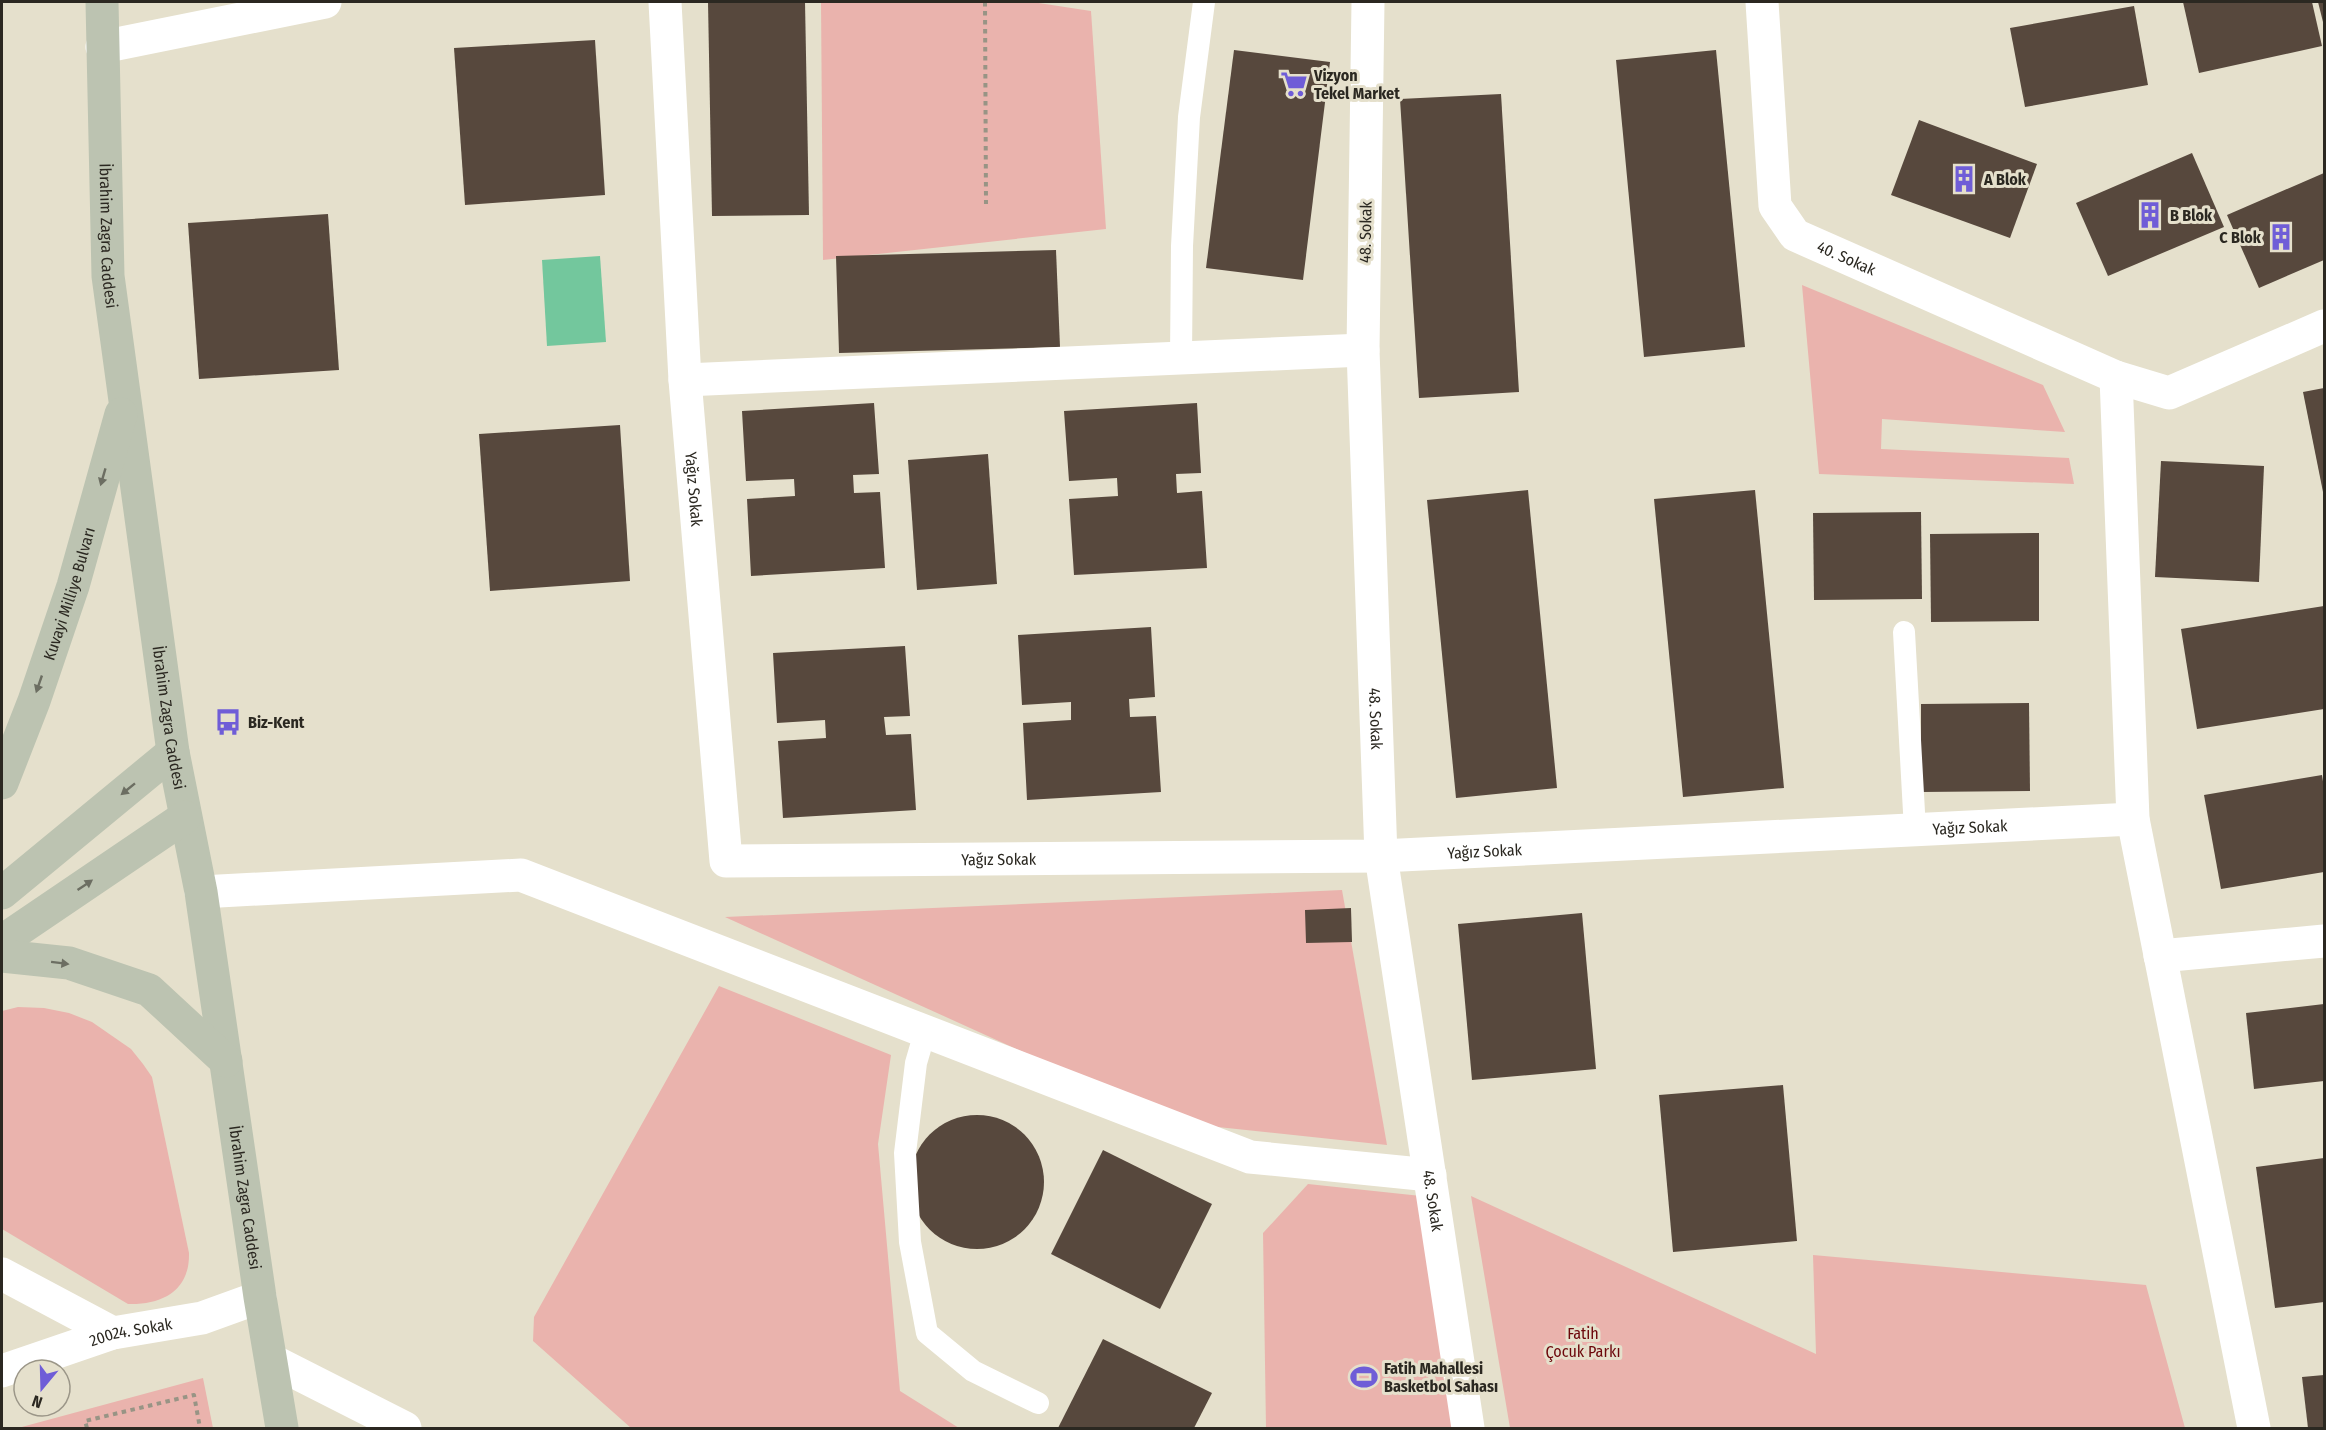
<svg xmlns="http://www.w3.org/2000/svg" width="2326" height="1430" font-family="'Fira Sans Condensed',sans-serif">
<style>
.green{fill:#eab3ad}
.water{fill:#73c79d}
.building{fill:#57483d}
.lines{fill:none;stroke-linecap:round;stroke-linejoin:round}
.path{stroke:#989485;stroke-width:4;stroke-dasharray:4.5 4.5;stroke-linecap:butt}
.lane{stroke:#fff;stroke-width:22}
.street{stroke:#fff;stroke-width:33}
.secondary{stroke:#bcc3b1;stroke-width:33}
.oneway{fill:#6c6e62}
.labels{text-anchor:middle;stroke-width:6;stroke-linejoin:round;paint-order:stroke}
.poi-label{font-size:16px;font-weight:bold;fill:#2b2821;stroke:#e5e0cc;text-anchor:start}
.street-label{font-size:16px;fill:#2b2821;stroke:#e5e0cc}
.park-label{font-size:16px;fill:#6c070b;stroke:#e5e0cc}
</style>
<rect width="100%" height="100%" fill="#e5e0cc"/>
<g class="green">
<path d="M821,2H1032L1091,11L1106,229L823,260Z"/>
<path d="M1802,285L2043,385L2065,432L1882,419L1881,449L2069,458L2074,484L1819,474Z"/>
<path d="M1342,890L1387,1145L1180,1123L725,917Z"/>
<path d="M719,986L891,1055L878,1144L900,1391L959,1428H631L533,1341L534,1317Z"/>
<path d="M18,1007L44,1008L69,1013L92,1022L131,1049L143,1064L152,1077L189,1253C190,1290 163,1305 128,1304L2,1229V1011Z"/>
<path d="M1308,1184L1421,1196L1455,1428H1266L1263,1233Z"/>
<path d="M1471,1196L1816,1354L1813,1255L2146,1285L2185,1428H1510Z"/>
<path d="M203,1378L213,1428H18Z"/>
</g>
<path class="water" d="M600,256L606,342L547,346L542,260Z"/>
<g class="building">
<path d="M708,2H805L809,215L712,216Z"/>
<path d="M2183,2H2312L2322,46L2199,73Z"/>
<path d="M2318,2H2324V26Z"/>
<path d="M2134,6L2148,85L2025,107L2010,28Z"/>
<path d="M595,40L605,195L465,205L454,48Z"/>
<path d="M1234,50L1330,62L1303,280L1206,268Z"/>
<path d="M1716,50L1745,347L1644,357L1616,60Z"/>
<path d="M1501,94L1519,392L1419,398L1400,99Z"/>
<path d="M1919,120L2037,164L2010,238L1891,195Z"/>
<path d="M2192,153L2224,227L2108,276L2076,203Z"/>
<path d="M2324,173V260L2259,288L2227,215Z"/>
<path d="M328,214L339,370L199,379L188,223Z"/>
<path d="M1056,250L1060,347L839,353L836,256Z"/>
<path d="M2324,388V492H2323L2303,392Z"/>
<path d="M874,403L879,474L853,475L854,493L880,492L885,568L751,576L747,499L795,496L794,479L746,481L742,411Z"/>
<path d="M1197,403L1201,473L1176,474L1177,493L1202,491L1207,568L1074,575L1069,499L1118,496L1117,478L1069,481L1064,411Z"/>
<path d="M620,425L630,581L490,591L479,434Z"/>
<path d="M988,454L997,584L917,590L908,460Z"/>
<path d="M2161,461L2264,466L2259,582L2155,577Z"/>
<path d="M1528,490L1557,788L1456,798L1427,500Z"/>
<path d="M1755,490L1784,788L1683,797L1654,499Z"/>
<path d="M1921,512L1922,599L1814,600L1813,513Z"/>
<path d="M2039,533V621L1931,622L1930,534Z"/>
<path d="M2324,606V709L2197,729L2181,629Z"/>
<path d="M1151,627L1155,697L1129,699L1130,717L1156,716L1161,792L1027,800L1023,723L1071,720V702L1022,705L1018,635Z"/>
<path d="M905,646L910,716L884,717L886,735L911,734L916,810L783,818L778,741L826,738L825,720L777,723L773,653Z"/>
<path d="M2029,703L2030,791L1921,792V704Z"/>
<path d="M2322,775L2324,788V872L2221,889L2204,795Z"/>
<path d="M1351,908L1352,942L1306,943L1305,910Z"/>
<path d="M1582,913L1596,1069L1472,1080L1458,924Z"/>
<path d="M2324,1004V1081L2254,1089L2246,1013Z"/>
<path d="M1783,1085L1797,1241L1673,1252L1659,1095Z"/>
<circle cx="977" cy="1182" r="67"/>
<path d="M1103,1150L1212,1204L1160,1309L1051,1254Z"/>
<path d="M2324,1158V1302L2275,1308L2256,1167Z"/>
<path d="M1103,1339L1212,1393L1194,1428H1058Z"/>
<path d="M2324,1375V1428H2308L2302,1377Z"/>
</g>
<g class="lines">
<g class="path">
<path d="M985,2L986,204"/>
<path d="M87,1428L85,1421L194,1395L200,1428"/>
</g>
<g class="lane">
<path d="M1181,358L1182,246L1189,117L1204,2"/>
<path d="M1904,632L1915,830"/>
<path d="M925,1032L916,1063L905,1153L910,1242L927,1333L973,1371L1038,1403"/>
</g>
<g class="street">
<path id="s1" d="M665,2L685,380L726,861L1381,856L2133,819"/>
<path id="s2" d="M1368,2L1363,350L1381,856L1468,1428"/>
<path id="s3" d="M1762,2L1775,206L1795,235L2116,377"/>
<path d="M102,47L325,2"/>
<path d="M685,380L1363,350"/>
<path d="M201,892L521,875L1250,1157L1430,1175"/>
<path d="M2160,956L2324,941"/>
<path d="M2,1274L113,1333"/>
<path d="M271,1360L405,1428"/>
<path id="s4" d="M2,1371L113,1333L202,1318L260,1297"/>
<path d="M2254,1428L2133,819L2116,377L2169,393L2324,326"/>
</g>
<g class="secondary">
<path id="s5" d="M102,2L108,276L173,752L201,892L260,1297L282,1428"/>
<path id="s6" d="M2,783L34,701L73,586L121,414"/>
<path d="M2,893L173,752"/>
<path d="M2,941L185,817"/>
<path d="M2,956L69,963L149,990L226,1061"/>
</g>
</g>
<defs><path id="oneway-solid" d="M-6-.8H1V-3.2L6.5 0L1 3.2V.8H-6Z" transform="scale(1.5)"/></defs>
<g class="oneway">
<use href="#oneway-solid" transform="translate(103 477) rotate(106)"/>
<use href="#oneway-solid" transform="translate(39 684) rotate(109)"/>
<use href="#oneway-solid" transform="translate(128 789) rotate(141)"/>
<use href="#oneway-solid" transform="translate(85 885) rotate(-34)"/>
<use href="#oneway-solid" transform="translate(60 963) rotate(7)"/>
</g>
<defs>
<symbol id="supermarket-bare" viewBox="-9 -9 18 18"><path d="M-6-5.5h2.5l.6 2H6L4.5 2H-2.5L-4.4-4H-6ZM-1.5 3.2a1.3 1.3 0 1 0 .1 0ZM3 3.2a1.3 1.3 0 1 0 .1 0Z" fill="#6f5dd7" stroke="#e5e0cc" stroke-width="2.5" paint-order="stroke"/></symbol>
<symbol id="building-bare" viewBox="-9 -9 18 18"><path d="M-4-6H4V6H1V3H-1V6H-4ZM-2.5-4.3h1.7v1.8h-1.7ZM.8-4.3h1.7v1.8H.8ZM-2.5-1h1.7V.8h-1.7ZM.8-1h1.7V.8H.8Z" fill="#6f5dd7" stroke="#e5e0cc" stroke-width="2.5" paint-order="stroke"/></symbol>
<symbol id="bus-bare" viewBox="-9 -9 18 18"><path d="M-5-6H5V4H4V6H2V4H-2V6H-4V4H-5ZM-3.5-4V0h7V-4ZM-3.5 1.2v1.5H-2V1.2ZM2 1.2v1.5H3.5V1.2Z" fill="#6f5dd7" stroke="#e5e0cc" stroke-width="2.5" paint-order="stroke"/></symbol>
<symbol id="stadium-bare" viewBox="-9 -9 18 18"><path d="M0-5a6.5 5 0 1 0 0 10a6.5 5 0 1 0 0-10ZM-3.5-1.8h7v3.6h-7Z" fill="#6f5dd7" stroke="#e5e0cc" stroke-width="2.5" paint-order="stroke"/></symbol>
</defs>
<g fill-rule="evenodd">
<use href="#supermarket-bare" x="1275" y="65" width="38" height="38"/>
<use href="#building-bare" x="1945" y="160" width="38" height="38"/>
<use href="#building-bare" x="2131" y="196" width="38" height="38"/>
<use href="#building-bare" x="2262" y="218" width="38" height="38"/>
<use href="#bus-bare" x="209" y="703" width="38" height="38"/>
<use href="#stadium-bare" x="1345" y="1358" width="38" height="38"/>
</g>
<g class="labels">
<g class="poi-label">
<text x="1314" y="81">Vizyon<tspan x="1314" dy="18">Tekel Market</tspan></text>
<text x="1984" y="185">A Blok</text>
<text x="2170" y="221">B Blok</text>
<text x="2261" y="243" text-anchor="end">C Blok</text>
<text x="248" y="728">Biz-Kent</text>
<text x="1384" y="1374">Fatih Mahallesi<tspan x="1384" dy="18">Basketbol Sahası</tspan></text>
</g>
<g class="street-label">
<text transform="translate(1365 232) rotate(-89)" y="6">48. Sokak</text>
<text dy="6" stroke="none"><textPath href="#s5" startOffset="234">İbrahim Zagra Caddesi</textPath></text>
<text dy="6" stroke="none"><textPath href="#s3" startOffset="296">40. Sokak</textPath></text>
<text dy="6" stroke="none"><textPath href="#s1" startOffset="488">Yağız Sokak</textPath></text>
<text dy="6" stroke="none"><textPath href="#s6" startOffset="201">Kuvayi Milliye Bulvarı</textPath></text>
<text dy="6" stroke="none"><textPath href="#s5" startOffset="720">İbrahim Zagra Caddesi</textPath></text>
<text dy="6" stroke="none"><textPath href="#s2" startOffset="717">48. Sokak</textPath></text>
<text dy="6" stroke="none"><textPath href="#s1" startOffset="2106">Yağız Sokak</textPath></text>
<text dy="6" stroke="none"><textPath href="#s1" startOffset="1620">Yağız Sokak</textPath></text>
<text dy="6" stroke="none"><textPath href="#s1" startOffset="1134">Yağız Sokak</textPath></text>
<text dy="6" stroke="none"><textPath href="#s5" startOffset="1206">İbrahim Zagra Caddesi</textPath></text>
<text dy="6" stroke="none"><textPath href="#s2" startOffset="1203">48. Sokak</textPath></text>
<text dy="6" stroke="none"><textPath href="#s4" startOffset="135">20024. Sokak</textPath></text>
</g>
<g class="park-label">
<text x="1583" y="1339">Fatih<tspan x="1583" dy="18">Çocuk Parkı</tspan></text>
</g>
</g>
<rect width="2326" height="1430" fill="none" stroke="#2b2821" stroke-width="6"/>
<g transform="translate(42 1388) rotate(199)"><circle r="28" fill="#e5e0cc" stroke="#9b9688" stroke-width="1.5"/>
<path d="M0-4.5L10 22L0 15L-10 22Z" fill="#6f5dd7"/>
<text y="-9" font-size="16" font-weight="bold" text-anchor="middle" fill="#2b2821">N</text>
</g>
</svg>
